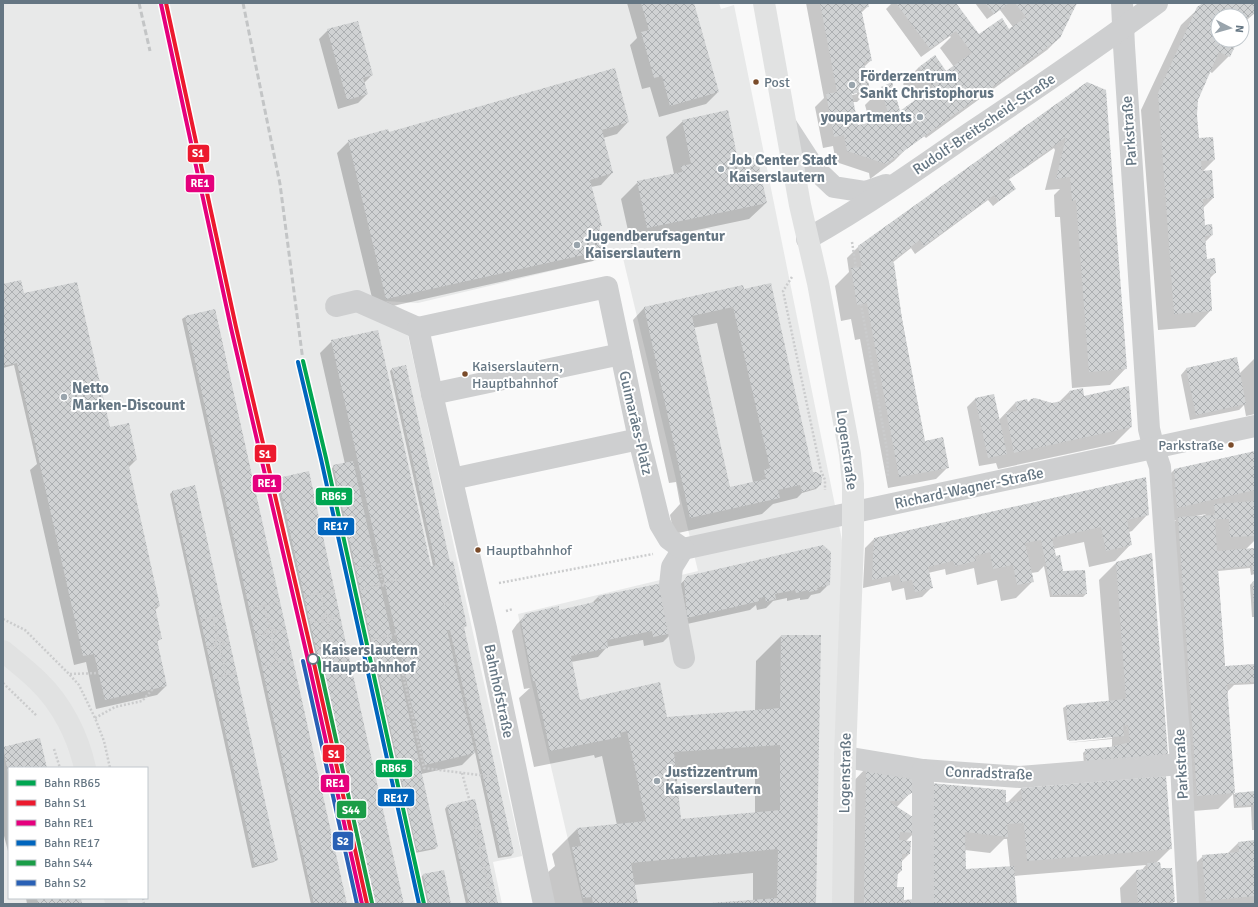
<svg xmlns="http://www.w3.org/2000/svg" width="1258" height="907" font-family="Signika,sans-serif">
<style>
.built{fill:#e8e9e9;fill-rule:evenodd}
.shadow{fill:#0003;fill-rule:evenodd}
.building{fill:url(#building-cross-hatch);fill-rule:evenodd}
.lines{fill:none;stroke-linecap:round;stroke-linejoin:round}
.path{stroke:#cbcccd;stroke-width:2.5;stroke-dasharray:2 2;stroke-linecap:butt}
.minor{stroke:#cecfd0;stroke-width:22}
.major{stroke:#e1e2e2;stroke-width:22}
.rail{stroke:#c3c5c6;stroke-width:3;stroke-dasharray:6 3;stroke-linecap:butt}
.rail-1-casing{stroke:#fff;stroke-width:7}
.rail-2-casing{stroke:#fff;stroke-width:7}
.rail-3-casing{stroke:#fff;stroke-width:7}
.rail-4-casing{stroke:#fff;stroke-width:7}
.rail-5-casing{stroke:#fff;stroke-width:7}
.rail-6-casing{stroke:#fff;stroke-width:7}
.rail-1{stroke:#00a651;stroke-width:4}
.rail-2{stroke:#ec192e;stroke-width:4}
.rail-3{stroke:#e5007d;stroke-width:4}
.rail-4{stroke:#0065bd;stroke-width:4}
.rail-5{stroke:#1a9d47;stroke-width:4}
.rail-6{stroke:#2960b5;stroke-width:4}
.bus-dot{fill:#7a4b2a;stroke:#fff;stroke-width:1.5}
.poi-dot{fill:#99a4ac;stroke:#fff;stroke-width:1.5}
.stop-dot{fill:#fff;stroke:#657683;stroke-width:2}
.labels{text-anchor:middle;stroke-width:4;stroke-linejoin:round;paint-order:stroke}
.bus-label{font-size:14px;fill:#657683;stroke:#fff;text-anchor:start}
.poi-label{font-size:15px;font-weight:bold;fill:#657683;stroke:#fff;text-anchor:start}
.street-label{font-size:15px;fill:#657683;stroke:#fff}
.stop-label{font-size:15px;font-weight:bold;fill:#657683;stroke:#fff;text-anchor:start}
.line-badge{stroke:#fff;stroke-width:1.5}
.badge-label{font-size:11px;text-anchor:middle;font-weight:bold;fill:#fff}
</style>
<defs>
<pattern id="building-cross-hatch" width="8" height="8" patternUnits="userSpaceOnUse"><rect width="8" height="8" fill="#d0d2d3"/><path d="M0 0l8 8M0 8l8-8" fill="none" stroke="#acafb1"/></pattern>
</defs>
<rect width="100%" height="100%" fill="#f9f9f9"/>
<path class="built" d="M3,3H719L721,9L734,5L843,545L837,904H583L531,681L518,614L698,571L622,254L418,303L385,301L402,309L522,856L493,862L502,904H3ZM9,768H147V898H9Z"/>
<g class="shadow">
<path d="M627,3H693L718,92L706,104L659,117L650,87L642,89L630,45L637,38Z"/>
<path d="M806,3H867L868,6L861,13L870,61L864,67L869,90L857,102H853L857,126L870,123L865,105L882,88L891,83L900,112L915,101L903,84L919,67L946,73L954,67L940,48L951,37L950,36L921,57L886,9L892,3H955L979,36L1009,30L1013,27L1000,10L987,19L975,3H1075L1059,38L1047,50L926,138L924,136L905,150L894,161L870,179L869,173L836,162L833,146L823,148L815,107L824,98ZM857,92V94L847,96Z"/>
<path d="M1204,3H1255V13L1242,24V16H1218V40H1237L1229,56L1212,73L1209,71L1197,100L1196,115L1198,139L1214,160L1202,172L1213,198L1202,209L1204,226L1212,235L1205,242L1206,260L1215,273L1209,279L1211,310L1195,327L1158,330L1141,110L1181,25Z"/>
<path d="M328,30L372,75L364,83L367,94L358,103L338,109L319,39Z"/>
<path d="M1087,83L1126,368L1110,385L1072,388L1060,217H1055L1054,195L1060,189L1045,190L1055,150L1054,148L1008,180L1014,189L993,206L988,200L915,254L911,248L892,263L924,442L948,467L936,479L888,488L860,339L855,340L851,319L841,321L835,286L849,272L847,258L859,246Z"/>
<path d="M683,121L737,162L766,203L749,219L631,244L621,199L638,182L674,174L666,137Z"/>
<path d="M628,122L617,134L603,138L612,173L601,185L591,187L601,225L599,228L605,250L593,261L375,310L337,153L349,141L388,133Z"/>
<path d="M3,285L23,295L109,429L136,460L128,468L159,606L154,611L161,638L157,642L166,686L157,695L96,709L86,662L74,665L30,470L37,464L14,365L3,368Z"/>
<path d="M742,286L812,473L819,486L816,489L802,493L797,498L773,504L762,514L674,534L670,515L680,504L676,482L669,483L633,320L644,308ZM717,323L753,482L751,483L729,488L693,328Z"/>
<path d="M215,310L346,904H311L182,319L185,317Z"/>
<path d="M332,341L430,567L433,566L390,371L392,369L466,626L463,628L513,853L511,856L498,858L475,752L462,765L421,774L437,846L435,849L415,853L331,469L334,466L345,464L320,353Z"/>
<path d="M1254,359L1255,414L1246,416L1244,405L1239,410L1190,420L1181,375L1186,369L1239,374Z"/>
<path d="M1069,392L1083,397L1131,427L1114,444L998,469L996,463L979,466L967,407L976,398L999,420L1015,403L1052,404L1059,402Z"/>
<path d="M1255,452V540L1245,550L1255,549V574L1251,575L1250,568L1218,571L1225,667L1255,665V684L1234,685L1227,692L1234,794L1253,793L1255,791V830H1252L1251,807L1234,808L1233,794L1218,809L1181,812L1162,535L1176,520L1161,524L1158,486L1174,470ZM1206,514L1203,516L1196,517V516Z"/>
<path d="M279,479L403,904H370L276,481Z"/>
<path d="M173,491L277,859L274,862L252,868L170,494Z"/>
<path d="M1148,514L1132,531L1129,532L1131,544L1115,561L1089,567L1084,542L1053,549L1062,572L1086,594L1083,597H1050L1044,566L1038,572L1031,573L1033,581L1016,598L1001,601L997,580L977,585L974,568L946,575L945,569L928,573L931,588L922,597L906,600L904,588L892,591L890,582L863,588L865,548L874,539Z"/>
<path d="M1151,555L1150,771L1084,764L1083,753L1086,750L1112,747V739L1067,743L1112,738V736L1067,740L1063,708L1066,706L1109,702L1099,580L1116,563Z"/>
<path d="M688,577L829,584L820,593L811,595L808,599L800,600V598L787,601V598L773,601L766,608L757,610L756,605L750,610L678,626V586Z"/>
<path d="M1255,582V617H1252L1250,585L1252,583Z"/>
<path d="M598,597L672,633L663,642L644,646L643,640L607,647L598,657L571,662L579,701L666,718L755,711L756,661L781,636L815,904H710L753,901V873L634,885L637,904H554L547,873L555,866L552,854L577,829L617,825L602,756L595,758L594,755L534,767L519,698L530,688L524,689L512,631L517,624L526,615L559,611L591,604ZM755,770V813L680,820L676,775Z"/>
<path d="M39,739L46,768H9V855L3,832V748Z"/>
<path d="M866,768L912,791L896,808L914,819L1007,803L1021,789L1165,777L1171,848L1155,864L1160,869L1174,902L1171,904H1121L1120,888L1136,871H1141L1146,865L1014,876L1016,904H848L850,785ZM914,833L913,900L903,901L896,888L897,875L901,871V862L909,854L905,842ZM1004,839H1007L1010,867L965,871V850L990,853Z"/>
<path d="M447,806L497,904H466L445,809Z"/>
<path d="M1255,841V904H1189L1186,873L1203,856L1227,854L1238,843Z"/>
<path d="M443,871L450,904H426L420,878L423,875Z"/>
<path d="M26,898H79L81,904H27Z"/>
</g>
<g class="building">
<path d="M641,3H694L719,92L670,106L662,76L654,78L641,32L649,30Z"/>
<path d="M820,3H868L869,7L861,8L872,61L864,62L870,90L852,94L858,125L878,121L889,117L881,87L892,82L900,111L933,87L919,67L935,55L946,71L972,53L956,31L930,49L896,3H956L979,34L1002,18L1009,29L1026,17L1015,3H1032L1034,4V3H1077L1060,38L886,164L847,151L844,135L834,137L826,94L837,92Z"/>
<path d="M985,3H1009L994,14Z"/>
<path d="M1203,3H1255V12L1242,22V16H1218V40H1238L1230,57L1219,52L1198,100L1197,115L1199,138L1213,137L1215,160L1201,161L1202,171L1212,170L1214,198L1203,199L1205,225L1212,224L1213,235L1205,236L1207,259L1215,258L1216,273L1210,274L1212,311L1174,314L1158,93L1197,7Z"/>
<path d="M358,21L373,75L363,78L368,94L347,100L327,29Z"/>
<path d="M615,68L629,122L602,130L613,173L590,180L602,226H599L606,250L386,299L348,140L388,129L389,132Z"/>
<path d="M1087,82L1106,90L1127,369L1089,372L1076,200L1072,201L1070,177L1056,179L1066,137L1009,179L1016,189L999,201L994,195L924,246L920,240L892,261L894,263L902,319L925,441L943,437L949,468L899,477L867,303L857,305L851,268L862,267L858,246Z"/>
<path d="M728,110L738,161L757,157L767,203L647,228L637,181L682,172L681,166L691,164L682,120Z"/>
<path d="M21,280L24,293L77,282L110,427L129,423L137,460L128,462L160,606L155,607L162,639L157,640L167,686L105,700L94,654L83,656L17,363L3,366V284Z"/>
<path d="M771,283L813,472H816L821,475L822,479L821,485L816,488L802,492L800,485L778,490L780,498L690,518L644,307L743,285L744,289ZM733,307L770,468L764,470L766,479L730,487L692,316Z"/>
<path d="M215,309L293,660L347,904H314L185,316Z"/>
<path d="M378,330L431,566L436,565L392,368L406,365L450,562L453,561L467,626L464,627L514,853L501,856L450,630H447L475,753L425,765L331,340Z"/>
<path d="M1237,357L1246,404L1196,415L1186,368Z"/>
<path d="M1129,386L1132,427L1014,453L1006,413L1017,411L1015,402L1027,399L1028,402L1031,399L1035,398L1052,403L1071,399L1069,391L1083,388L1084,396Z"/>
<path d="M994,394L1007,454L988,458L975,398Z"/>
<path d="M1255,451V490L1177,508L1174,469Z"/>
<path d="M353,461L438,847L417,851L333,465Z"/>
<path d="M309,471L347,648L404,904H373L310,623L278,478Z"/>
<path d="M1146,477L1149,515L1127,520L1132,545L1106,551L1101,527L1052,538L1056,556L1060,555L1063,571L1085,570L1087,594L1052,595L1041,540L1025,543L1034,582L1017,585L1013,565L993,569L990,552L975,556L976,561L955,566L953,561L928,567L933,588L915,592L912,580L901,582L899,574L872,580L874,538Z"/>
<path d="M195,485L278,860L255,866L172,491Z"/>
<path d="M1255,501V536L1230,537L1229,519H1215L1217,551L1255,548V572H1253L1252,566L1218,569L1225,666L1255,664V682L1227,684L1235,793L1197,796L1178,517L1215,515L1214,504Z"/>
<path d="M823,545L831,552L830,585L817,588L818,590L809,592L808,590L796,593L795,590L775,594L776,599L766,602L765,597L759,598L760,601L687,618L684,581L687,576Z"/>
<path d="M1152,553L1168,755L1086,762L1085,749L1110,747L1130,742L1128,725H1123L1124,736L1069,741L1066,705L1126,699L1116,562Z"/>
<path d="M1255,581V605H1254L1252,582Z"/>
<path d="M663,583L673,633L653,637L652,631L607,640L608,648L571,656L580,700L660,682L667,717L780,708L781,635H821L816,904H711V903L777,898L778,849L631,863L638,904H593L592,897L583,898L572,847L581,846L577,828L646,821L627,731L620,733L621,737L550,751L535,681H533L521,622L525,614L559,606V610L599,601L598,596ZM780,745V810L681,819L674,752Z"/>
<path d="M40,738L47,768H9L8,773L3,747Z"/>
<path d="M866,767L914,776L913,792L899,801H888L916,819V833L900,832L899,840L911,841L910,854H902V871H898L897,887H904V900L915,899V904H864Z"/>
<path d="M1166,776L1172,849L1027,861L1024,823L1007,824L1008,837L965,832L966,869L1014,866L1017,904H929L930,783L1006,790V802L1022,801L1021,788Z"/>
<path d="M1255,791V805L1236,806L1235,793Z"/>
<path d="M475,799L480,821L498,904H469L447,805Z"/>
<path d="M1255,840V896L1206,901L1202,855L1239,852L1238,842Z"/>
<path d="M1160,862L1161,868H1172L1175,902L1138,904L1136,870L1148,869L1147,863Z"/>
<path d="M444,870L451,904H429L423,874Z"/>
<path d="M37,898H81L82,904H38Z"/>
</g>
<g class="lines">
<g class="path">
<path d="M852,242L856,268"/>
<path d="M792,277L783,291L821,471L825,480V490"/>
<path d="M861,304L887,450L888,477"/>
<path d="M355,568L378,563L382,580"/>
<path d="M499,583L653,554"/>
<path d="M378,586L385,585"/>
<path d="M360,590L400,579V582"/>
<path d="M321,593L326,616"/>
<path d="M305,596L335,590"/>
<path d="M444,604L451,602"/>
<path d="M264,605L270,629"/>
<path d="M249,609L280,602"/>
<path d="M506,611L513,609"/>
<path d="M446,613L453,611"/>
<path d="M213,617L218,640"/>
<path d="M3,619L25,630L69,674L79,685L95,718L104,741L110,768"/>
<path d="M201,620L224,615"/>
<path d="M328,622L334,651"/>
<path d="M310,623L340,616"/>
<path d="M323,623L321,617L331,615L332,621"/>
<path d="M271,635L278,664"/>
<path d="M255,636L286,629"/>
<path d="M267,636L265,630L274,628L275,634"/>
<path d="M371,640L396,634"/>
<path d="M207,647L230,642"/>
<path d="M220,647L226,675"/>
<path d="M215,648L214,641L222,639L224,646"/>
<path d="M318,655L347,648"/>
<path d="M262,667L293,660"/>
<path d="M402,670L424,768L496,777"/>
<path d="M70,674L99,673"/>
<path d="M213,678L237,673"/>
<path d="M3,683L37,716"/>
<path d="M95,718L115,707L142,701L152,690L151,681"/>
<path d="M54,749L60,768"/>
<path d="M462,773L471,806L492,904"/>
<path d="M143,898L144,904"/>
</g>
<g class="minor">
<path d="M1122,3L1124,46L1149,429L1154,449L1160,467L1181,764L1188,904"/>
<path d="M786,125L814,168L834,187L866,192L886,185"/>
<path d="M807,239C864,207 917,170 970,133C1033,91 1096,48 1157,3"/>
<path d="M336,306L357,301L418,328"/>
<path d="M432,394L621,354"/>
<path d="M452,479L639,439"/>
<path d="M683,549L1255,426"/>
<path d="M683,549L672,567L670,585L684,658"/>
<path d="M845,757L923,770L1020,777L1181,764"/>
<path d="M544,904L486,628L432,394L418,328L607,287L639,439L660,524L669,539L683,549"/>
<path d="M923,904V770"/>
</g>
<g class="major">
<path d="M764,3L800,205L818,283L850,454L853,484V541L845,757L843,904"/>
<path d="M3,651C15,661 27,670 38,681C62,704 78,736 85,768"/>
<path d="M115,898L117,904"/>
</g>
<g class="rail">
<path d="M139,3L150,51"/>
<path d="M243,3L280,184L303,361"/>
</g>
<defs>
<path id="rail-1" d="M303,361L326,458L424,904"/>
<path id="rail-2" d="M166,3L236,327L313,659L367,904"/>
<path id="rail-3" d="M161,4L231,328L308,660L362,904"/>
<path id="rail-4" d="M298,362L321,459L419,904"/>
<path id="rail-5" d="M318,658L372,903"/>
<path id="rail-6" d="M303,661L357,904"/>
</defs>
<use href="#rail-1" class="rail-1-casing"/>
<use href="#rail-2" class="rail-2-casing"/>
<use href="#rail-3" class="rail-3-casing"/>
<use href="#rail-4" class="rail-4-casing"/>
<use href="#rail-5" class="rail-5-casing"/>
<use href="#rail-6" class="rail-6-casing"/>
<use href="#rail-1" class="rail-1"/>
<use href="#rail-2" class="rail-2"/>
<use href="#rail-3" class="rail-3"/>
<use href="#rail-4" class="rail-4"/>
<use href="#rail-5" class="rail-5"/>
<use href="#rail-6" class="rail-6"/>
</g>
<g class="bus-dot">
<circle cx="756" cy="82" r="3.5"/>
<circle cx="465" cy="374" r="3.5"/>
<circle cx="1231" cy="445" r="3.5"/>
<circle cx="478" cy="550" r="3.5"/>
</g>
<g class="poi-dot">
<circle cx="852" cy="85" r="4"/>
<circle cx="920" cy="117" r="4"/>
<circle cx="721" cy="169" r="4"/>
<circle cx="577" cy="245" r="4"/>
<circle cx="64" cy="397" r="4"/>
<circle cx="657" cy="781" r="4"/>
</g>
<circle class="stop-dot" cx="313" cy="659" r="5"/>
<g class="labels">
<g class="bus-label">
<text x="764" y="87">Post</text>
<text x="472" y="371">Kaiserslautern,<tspan x="472" dy="17">Hauptbahnhof</tspan></text>
<text x="1224" y="450" text-anchor="end">Parkstraße</text>
<text x="486" y="555">Hauptbahnhof</text>
</g>
<g class="poi-label">
<text x="860" y="81">Förderzentrum<tspan x="860" dy="17">Sankt Christophorus</tspan></text>
<text x="912" y="122" text-anchor="end">youpartments</text>
<text x="729" y="165">Job Center Stadt<tspan x="729" dy="17">Kaiserslautern</tspan></text>
<text x="585" y="241">Jugendberufsagentur<tspan x="585" dy="17">Kaiserslautern</tspan></text>
<text x="72" y="393">Netto<tspan x="72" dy="17">Marken-Discount</tspan></text>
<text x="665" y="777">Justizzentrum<tspan x="665" dy="17">Kaiserslautern</tspan></text>
</g>
<g class="street-label">
<text transform="translate(984 124) rotate(-34)" y="5">Rudolf-Breitscheid-Straße</text>
<text transform="translate(1129 131) rotate(-94)" y="5">Parkstraße</text>
<text transform="translate(636 423) rotate(77)" y="5">Guimarães-Platz</text>
<text transform="translate(847 450) rotate(82)" y="5">Logenstraße</text>
<text transform="translate(969 488) rotate(-12)" y="5">Richard-Wagner-Straße</text>
<text transform="translate(499 691) rotate(78)" y="5">Bahnhofstraße</text>
<text transform="translate(1181 764) rotate(-93)" y="5">Parkstraße</text>
<text transform="translate(845 773) rotate(-89)" y="5">Logenstraße</text>
<text transform="translate(989 773) rotate(2)" y="5">Conradstraße</text>
</g>
<g class="stop-label">
<text x="322" y="655">Kaiserslautern<tspan x="322" dy="17">Hauptbahnhof</tspan></text>
</g>
</g>
<g class="line-badge">
<rect x="187" y="144" width="23" height="19" rx="4" fill="#ec192e"/>
<rect x="185" y="174" width="30" height="19" rx="4" fill="#e5007d"/>
<rect x="254" y="444" width="23" height="19" rx="4" fill="#ec192e"/>
<rect x="252" y="474" width="30" height="19" rx="4" fill="#e5007d"/>
<rect x="315" y="487" width="38" height="19" rx="4" fill="#00a651"/>
<rect x="317" y="517" width="38" height="19" rx="4" fill="#0065bd"/>
<rect x="322" y="744" width="23" height="19" rx="4" fill="#ec192e"/>
<rect x="375" y="759" width="38" height="19" rx="4" fill="#00a651"/>
<rect x="320" y="774" width="30" height="19" rx="4" fill="#e5007d"/>
<rect x="377" y="788" width="38" height="19" rx="4" fill="#0065bd"/>
<rect x="336" y="800" width="31" height="19" rx="4" fill="#1a9d47"/>
<rect x="332" y="831" width="22" height="20" rx="4" fill="#2960b5"/>
</g>
<g class="badge-label">
<text x="198" y="157">S1</text>
<text x="200" y="187">RE1</text>
<text x="265" y="458">S1</text>
<text x="267" y="487">RE1</text>
<text x="334" y="500">RB65</text>
<text x="336" y="530">RE17</text>
<text x="334" y="758">S1</text>
<text x="394" y="772">RB65</text>
<text x="335" y="787">RE1</text>
<text x="396" y="802">RE17</text>
<text x="351" y="814">S44</text>
<text x="343" y="845">S2</text>
</g>
<rect width="1258" height="907" fill="none" stroke="#657683" stroke-width="8"/>
<rect x="8" y="767" width="140" height="132" fill="#ffffff" stroke="#c1c8cd"/>
<rect x="16" y="780" width="20" height="6" fill="#00a651" stroke="#c1c8cd"/>
<text x="44" y="787" font-size="12" fill="#657683">Bahn RB65</text>
<rect x="16" y="800" width="20" height="6" fill="#ec192e" stroke="#c1c8cd"/>
<text x="44" y="807" font-size="12" fill="#657683">Bahn S1</text>
<rect x="16" y="820" width="20" height="6" fill="#e5007d" stroke="#c1c8cd"/>
<text x="44" y="827" font-size="12" fill="#657683">Bahn RE1</text>
<rect x="16" y="840" width="20" height="6" fill="#0065bd" stroke="#c1c8cd"/>
<text x="44" y="847" font-size="12" fill="#657683">Bahn RE17</text>
<rect x="16" y="860" width="20" height="6" fill="#1a9d47" stroke="#c1c8cd"/>
<text x="44" y="867" font-size="12" fill="#657683">Bahn S44</text>
<rect x="16" y="880" width="20" height="6" fill="#2960b5" stroke="#c1c8cd"/>
<text x="44" y="887" font-size="12" fill="#657683">Bahn S2</text>
<g transform="translate(1230 28) rotate(96)"><circle r="19" fill="#ffffff" stroke="#c1c8cd"/>
<path d="M0-3L7 15L0 10L-7 15Z" fill="#99a4ac"/>
<text y="-6" font-size="11" font-weight="bold" text-anchor="middle" fill="#657683">N</text>
</g>
</svg>
